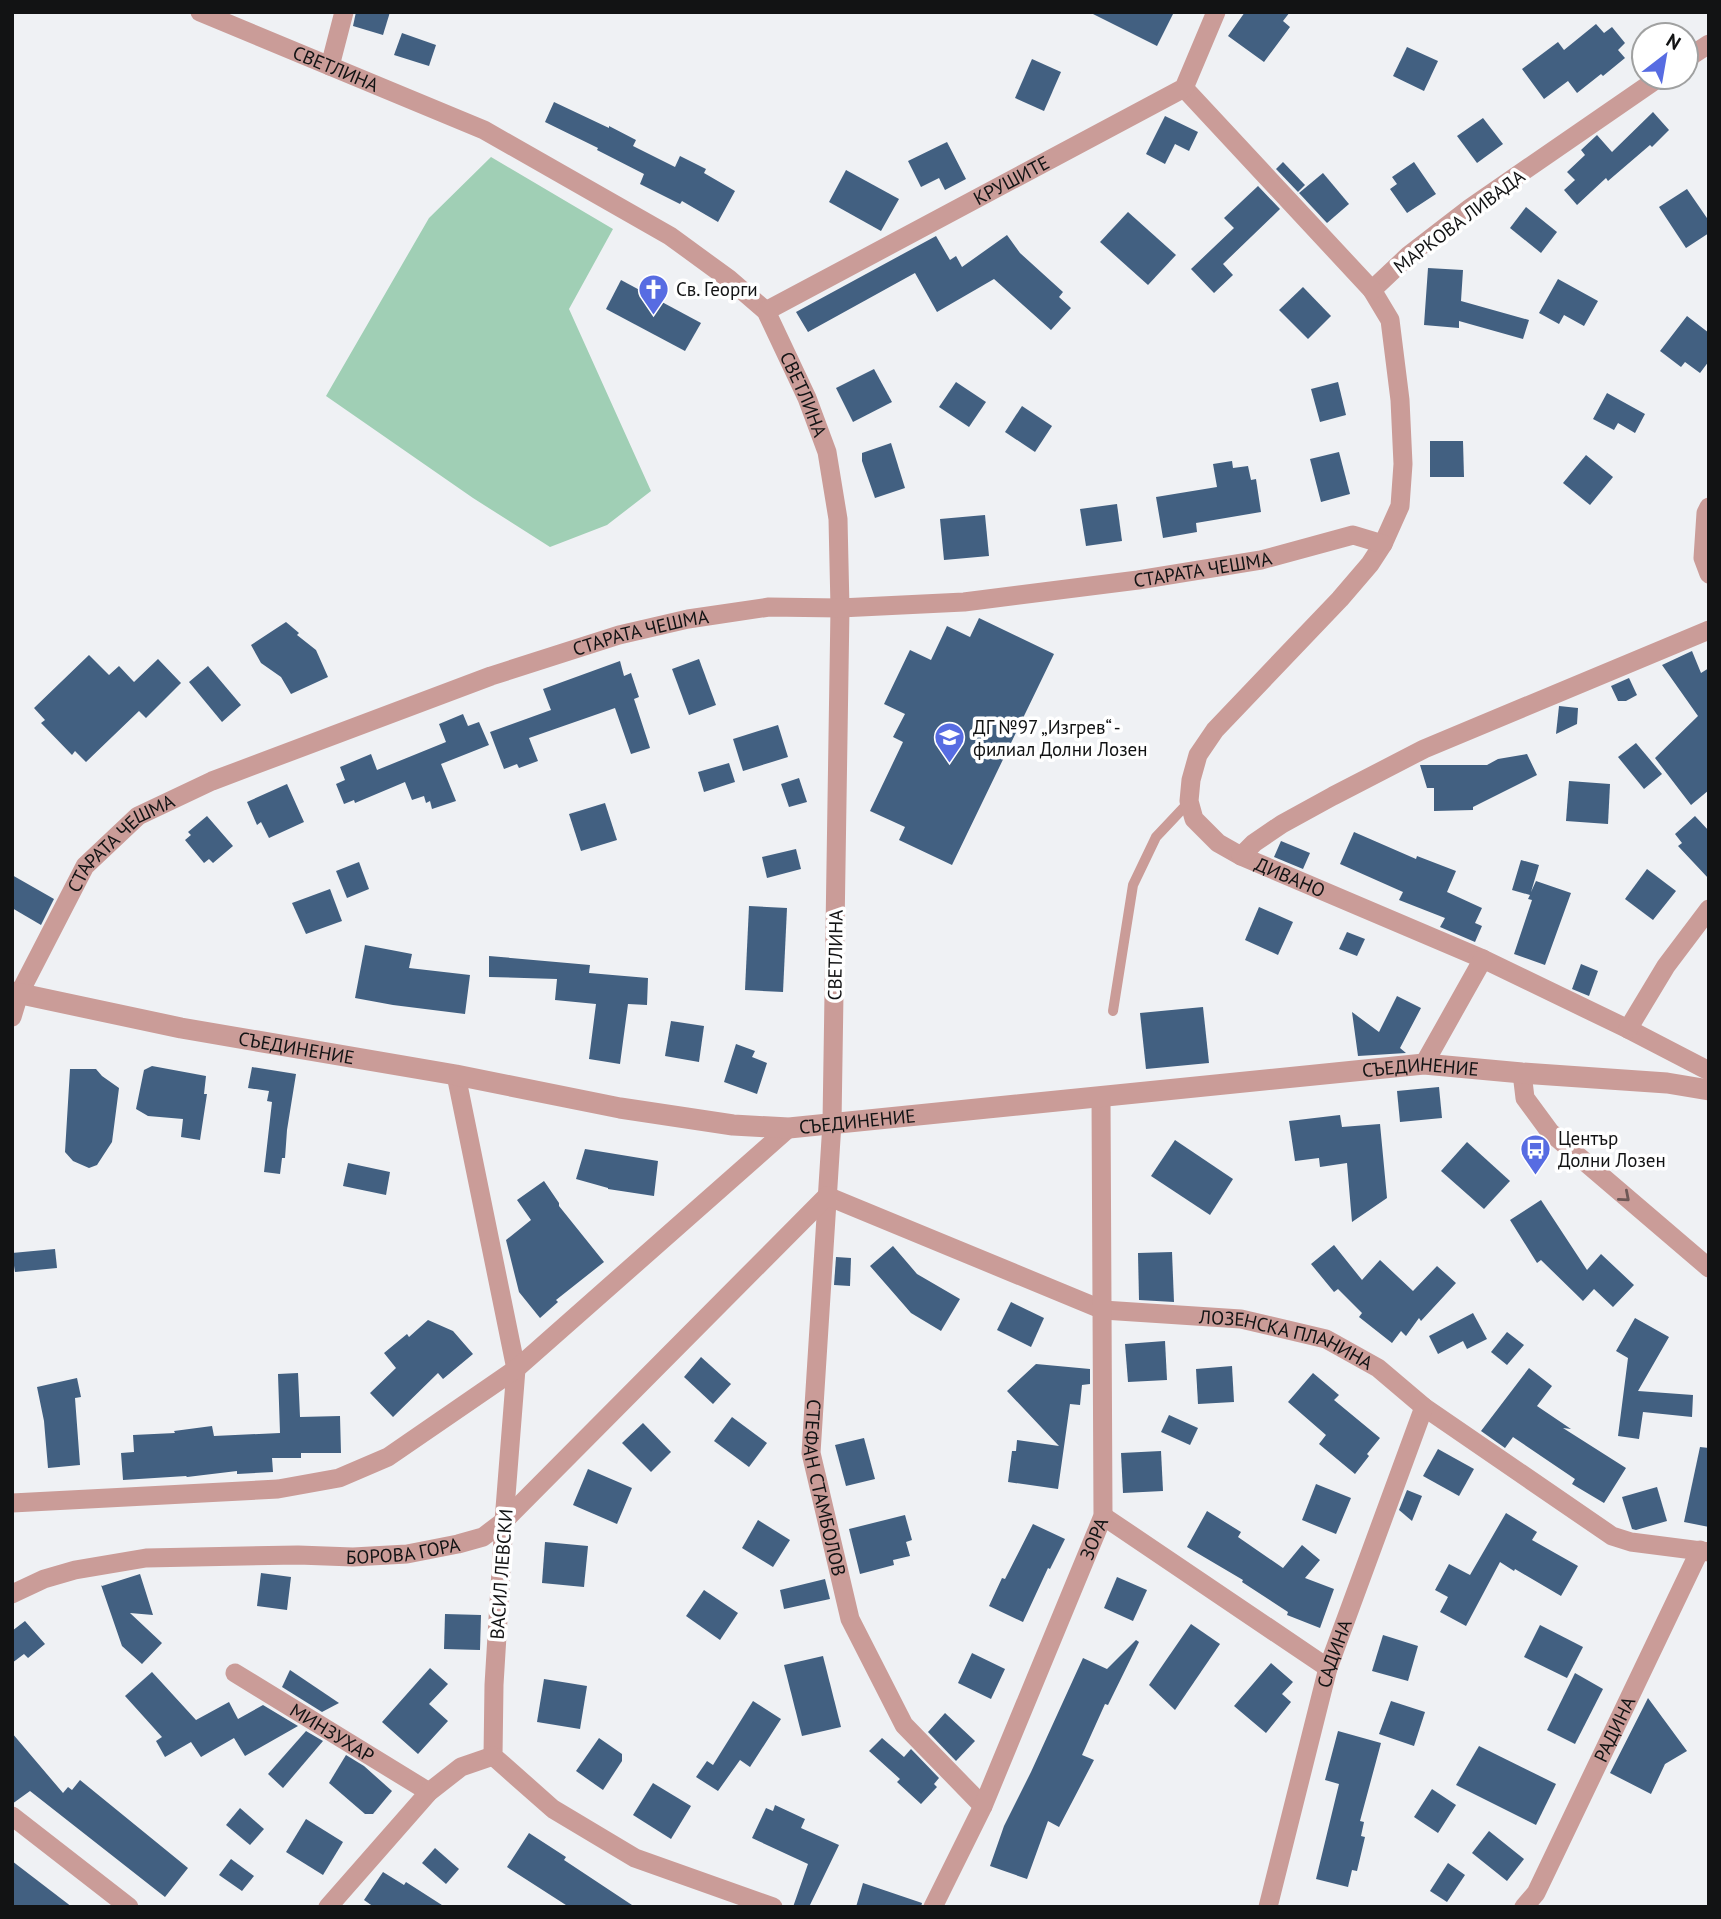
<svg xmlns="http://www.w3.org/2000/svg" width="1721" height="1919" font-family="'PT Sans',sans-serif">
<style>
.green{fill:#a0cfb5}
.building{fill:#426081}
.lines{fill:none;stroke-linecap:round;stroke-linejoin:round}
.service{stroke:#ca9c98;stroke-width:10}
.minor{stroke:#ca9c98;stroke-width:19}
.tertiary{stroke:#ca9c98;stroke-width:21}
.oneway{stroke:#6e5856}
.labels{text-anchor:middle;stroke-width:7;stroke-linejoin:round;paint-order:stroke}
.street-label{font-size:19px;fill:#121314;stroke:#fff}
.poi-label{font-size:19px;fill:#121314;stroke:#fff;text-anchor:start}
</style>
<rect width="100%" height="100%" fill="#eff1f4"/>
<path class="green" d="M491,157L613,229L569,309L651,491L607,525L550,547L473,498L326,396L429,218Z"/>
<g class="building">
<path d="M356,12H390L383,35L353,26Z"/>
<path d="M1089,12H1174L1157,46Z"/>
<path d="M1245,12H1290L1283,21L1290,27L1264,62L1228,36Z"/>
<path d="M1596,24L1604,33L1612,27L1625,43L1618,50L1625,58L1603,76L1601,74L1577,93L1568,81L1544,99L1522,69L1558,42L1564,50Z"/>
<path d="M402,33L436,45L429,66L394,55Z"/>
<path d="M1407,47L1438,61L1424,91L1393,76Z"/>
<path d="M1032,59L1061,72L1044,111L1015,98Z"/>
<path d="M554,102L609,128V126L636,140L633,146L675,167L680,156L706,169L704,173L735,191L718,222L682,201L680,204L640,184L644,174L597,150L598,148L545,122Z"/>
<path d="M1653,112L1669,130L1652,147L1650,145L1608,181L1606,178L1577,205L1564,190L1575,180L1567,172L1585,155L1581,150L1597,135L1612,152Z"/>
<path d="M1165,116L1198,132L1189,151L1175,144L1165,164L1146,154Z"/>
<path d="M1483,118L1503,144L1477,163L1457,136Z"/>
<path d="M947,142L966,179L945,190L939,178L921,187L908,161Z"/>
<path d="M1283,162L1305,185L1298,192L1276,169Z"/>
<path d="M1414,162L1436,194L1407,213L1390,189L1397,184L1392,177Z"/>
<path d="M846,170L899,199L881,231L829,202Z"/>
<path d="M1323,173L1349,204L1327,223L1299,193Z"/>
<path d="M1258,186L1280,209L1223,264L1233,275L1214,293L1191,269L1234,228L1224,218Z"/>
<path d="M1687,189L1709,221V233L1686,248L1659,207Z"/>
<path d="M1526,207L1557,232L1541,253L1510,228Z"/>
<path d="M1128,212L1176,255L1148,285L1100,242Z"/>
<path d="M1007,235L1020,253L1063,292L1059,297L1071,308L1051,330L994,279L937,312L915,273L808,332L796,312L936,236L950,260L956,256L962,267Z"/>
<path d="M1428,268L1463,270L1461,301L1529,320L1523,339L1459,321V328L1424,325Z"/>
<path d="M1558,279L1598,301L1584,326L1564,315L1559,324L1539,313Z"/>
<path d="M621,280L701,323L685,351L606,309Z"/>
<path d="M1303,287L1331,316L1308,339L1279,310Z"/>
<path d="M1687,316L1709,333V361L1700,373L1685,362L1681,367L1660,351Z"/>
<path d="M874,369L892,402L853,422L836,388Z"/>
<path d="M956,382L986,402L969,427L939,407Z"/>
<path d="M1338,382L1346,415L1320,422L1311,389Z"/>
<path d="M1607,393L1645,414L1635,433L1618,423L1614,430L1593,419Z"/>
<path d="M1022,406L1052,426L1035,452L1005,432Z"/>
<path d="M1430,441H1463L1464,477H1430Z"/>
<path d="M891,443L905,488L875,498L862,461V453Z"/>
<path d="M1339,452L1350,494L1321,502L1310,459Z"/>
<path d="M1586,455L1613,477L1590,505L1563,483Z"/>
<path d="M1232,461L1233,468L1248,466L1251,480L1256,479L1261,512L1196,523L1197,532L1163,538L1156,497L1217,487L1213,464Z"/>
<path d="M1117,504L1122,541L1086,546L1080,509Z"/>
<path d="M985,515L989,556L944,560L940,519Z"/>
<path d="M979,618L1054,654L952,865L899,840L905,827L870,811L903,742L893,737L905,714L884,704L910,650L931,660L947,626L970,637Z"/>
<path d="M286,622L299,633L297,635L316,650L328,677L291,694L281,677L261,663L251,645Z"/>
<path d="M1692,651L1701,673L1709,668V790L1691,805L1655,758L1698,716L1662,665Z"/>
<path d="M89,655L109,675L119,666L134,682L158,659L181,683L146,718L139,711L86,762L75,751L72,755L41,723L45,720L34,708Z"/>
<path d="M699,659L716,705L689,715L672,669Z"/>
<path d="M620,661L624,676L631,673L639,697L634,699L650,748L631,754L615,708L529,738L538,761L519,768L517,764L504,769L490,732L551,710L543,689Z"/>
<path d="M208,666L241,705L222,722L189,682Z"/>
<path d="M1629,678L1637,695L1626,701H1618L1611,686Z"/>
<path d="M1559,706L1578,708L1577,724L1556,734Z"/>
<path d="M463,714L468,726L479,722L489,745L441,764L456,801L432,809L430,801L426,803L424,796L412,800L405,782L355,803L354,800L344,804L336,784L345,780L340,767L371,754L377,770L446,742L439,724Z"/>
<path d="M778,725L788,757L743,771L733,739Z"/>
<path d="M1636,743L1662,774L1644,789L1618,757Z"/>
<path d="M1527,754L1537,775L1473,807V810L1434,811V788H1427L1420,765H1487L1498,759Z"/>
<path d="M729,763L735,782L704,792L698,772Z"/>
<path d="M799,778L807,802L789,807L781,784Z"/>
<path d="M1569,781L1610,784L1608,824L1566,821Z"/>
<path d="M287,784L304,822L269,838L261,822L257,825L247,802Z"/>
<path d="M605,803L617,840L581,851L569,814Z"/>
<path d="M207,816L233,846L213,863L209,859L204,863L185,840L191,835L188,832Z"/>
<path d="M1695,816L1709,831V879L1678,846L1682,843L1675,834Z"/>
<path d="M1354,832L1416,859L1417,856L1456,871L1447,892L1482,908L1475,923L1482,926L1475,942L1440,927L1445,918L1399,900L1403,892L1340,864Z"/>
<path d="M1281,841L1310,853L1303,869L1274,857Z"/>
<path d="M796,849L801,869L767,878L762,857Z"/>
<path d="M1521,860L1539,865L1531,892L1536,881L1571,893L1545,965L1514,954L1532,900L1528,899L1530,895L1512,890Z"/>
<path d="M359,862L369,889L347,898L336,871Z"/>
<path d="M1647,869L1676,891L1653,920L1625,899Z"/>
<path d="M12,875L54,899L41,925L12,908Z"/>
<path d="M330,889L342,921L306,934L292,903Z"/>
<path d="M749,906L787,908L783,992L745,990Z"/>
<path d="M1259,907L1293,922L1278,955L1245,940Z"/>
<path d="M1347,932L1365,939L1357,956L1339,949Z"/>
<path d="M365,945L412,954L409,968L470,975L465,1014L393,1005L355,998Z"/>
<path d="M489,956L590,965L589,973L648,978L647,1005L628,1004L620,1064L589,1059L596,1004L555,1000L557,979L489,977Z"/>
<path d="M1581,964L1598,971L1589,996L1572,989Z"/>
<path d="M1397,996L1421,1008L1400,1048L1406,1053L1358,1056L1352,1012L1379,1032Z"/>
<path d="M1203,1007L1209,1063L1146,1069L1140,1013Z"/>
<path d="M671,1021L704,1026L699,1062L665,1056Z"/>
<path d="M736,1044L755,1051L752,1057L767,1063L757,1094L724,1082Z"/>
<path d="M152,1066L206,1076L204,1094H207L200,1140L181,1137L183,1119L148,1116L136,1109L144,1070Z"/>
<path d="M252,1067L296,1074L287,1130L285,1158H282L280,1174L264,1172L272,1102L267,1101L269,1091L248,1088Z"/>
<path d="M70,1069H96L102,1076L119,1088L112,1142L97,1165L89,1168L73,1161L65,1152Z"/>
<path d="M1439,1087L1442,1118L1400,1122L1397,1091Z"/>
<path d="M1340,1115L1342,1127L1380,1124L1387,1198L1352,1222L1347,1163L1320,1167L1319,1158L1295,1161L1289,1121Z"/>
<path d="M1175,1140L1233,1179L1210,1215L1151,1176Z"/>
<path d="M1467,1142L1510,1181L1484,1209L1441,1171Z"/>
<path d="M585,1149L658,1161L654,1196L608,1189V1188L576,1179Z"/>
<path d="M348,1163L390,1172L386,1195L343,1186Z"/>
<path d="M544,1181L559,1203V1206L604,1262L556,1300L558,1302L540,1318L519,1292L506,1240L531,1220L517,1200Z"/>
<path d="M1541,1200L1587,1270L1601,1254L1634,1285L1613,1307L1594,1289L1583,1301L1541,1260L1537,1263L1510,1220Z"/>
<path d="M1334,1245L1362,1280L1380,1260L1413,1291L1437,1266L1456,1283L1421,1321L1419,1318L1406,1336L1401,1331L1392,1343L1359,1317L1362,1313L1338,1289L1334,1292L1311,1264Z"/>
<path d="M893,1246L917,1274L960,1299L941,1331L911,1313L870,1266Z"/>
<path d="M55,1249L57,1268L15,1272L12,1253Z"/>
<path d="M1172,1252L1174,1302L1139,1300L1138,1253Z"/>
<path d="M836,1257L851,1258L850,1286L834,1285Z"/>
<path d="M1011,1302L1044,1318L1031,1347L997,1330Z"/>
<path d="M1473,1313L1487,1339L1467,1349L1463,1341L1438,1354L1429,1336Z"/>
<path d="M1635,1318L1669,1337L1638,1391L1693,1395L1692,1417L1643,1412L1639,1439L1618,1436L1628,1358L1616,1351Z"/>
<path d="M428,1320L453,1331L473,1354L443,1379L438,1373L393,1417L370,1393L396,1368L384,1353L407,1334L409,1337Z"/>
<path d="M1507,1332L1524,1345L1507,1365L1491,1352Z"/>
<path d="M1165,1341L1167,1380L1128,1382L1125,1344Z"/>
<path d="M701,1357L731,1384L713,1404L684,1377Z"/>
<path d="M1036,1364L1090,1369V1384L1082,1385L1080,1405L1070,1404L1058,1489L1008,1482L1012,1451H1016L1017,1440L1059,1446L1007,1391Z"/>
<path d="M1232,1366L1234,1402L1198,1404L1196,1369Z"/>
<path d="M1529,1368L1552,1386L1537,1406L1571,1429L1563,1428L1626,1468L1604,1503L1572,1484L1575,1479L1513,1437L1505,1448L1481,1431Z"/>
<path d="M298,1373L300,1417L340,1416L341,1453H301V1458H272L273,1472L237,1474V1471L187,1477L186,1476L123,1480L121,1453L134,1452L133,1435L175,1433L174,1431L212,1426L214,1436L280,1433L278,1374Z"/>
<path d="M1313,1373L1339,1395L1334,1400L1380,1438L1367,1454L1369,1456L1355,1474L1319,1444L1326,1435L1288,1402Z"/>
<path d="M77,1378L81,1397L75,1398L80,1465L48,1468L44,1421L37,1387Z"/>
<path d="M1169,1415L1198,1428L1190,1445L1161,1432Z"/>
<path d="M732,1417L767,1443L749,1467L714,1441Z"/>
<path d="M643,1423L671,1452L651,1472L622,1443Z"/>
<path d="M864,1438L875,1479L846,1486L835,1445Z"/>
<path d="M1700,1447L1709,1448V1527L1684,1522Z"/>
<path d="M1438,1449L1474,1469L1459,1496L1423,1476Z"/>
<path d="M1161,1451L1163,1491L1123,1493L1121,1453Z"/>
<path d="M588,1469L632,1488L617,1524L573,1505Z"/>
<path d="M1316,1484L1351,1498L1336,1534L1302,1520Z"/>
<path d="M1657,1487L1667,1521L1636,1530L1632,1529L1622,1497Z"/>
<path d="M1407,1490L1422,1496L1412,1521L1399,1510Z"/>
<path d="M1207,1511L1241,1532L1238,1537L1283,1568L1302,1545L1320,1560L1305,1578L1334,1589L1320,1628L1287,1615L1288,1612L1242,1582L1243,1580L1187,1547Z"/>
<path d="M1506,1513L1537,1532L1532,1540L1578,1566L1561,1596L1515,1569L1514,1571L1500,1562L1466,1626L1440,1612L1448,1597L1435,1590L1449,1564L1470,1575Z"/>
<path d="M905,1515L912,1540L906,1542L910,1556L893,1560L894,1565L860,1574L849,1529Z"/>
<path d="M758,1520L790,1540L773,1567L742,1548Z"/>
<path d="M1033,1524L1065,1539L1050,1569L1048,1568L1023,1622L989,1606L1002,1578L1005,1579Z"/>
<path d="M545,1542L588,1546L584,1587L542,1583Z"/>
<path d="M261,1573L291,1577L287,1610L257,1606Z"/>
<path d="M140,1574L153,1615L130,1613L162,1643L142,1664L122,1646L101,1585L102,1586Z"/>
<path d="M1117,1577L1147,1590L1133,1621L1104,1608Z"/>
<path d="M825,1579L830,1599L784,1609L780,1590Z"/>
<path d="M704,1590L738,1613L720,1640L686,1616Z"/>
<path d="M445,1614L481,1615L480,1650L444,1649Z"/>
<path d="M25,1621L45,1644L28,1658L24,1654L12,1663V1631Z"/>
<path d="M1191,1624L1220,1644L1175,1710L1149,1685Z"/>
<path d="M1540,1625L1583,1647L1567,1678L1524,1657Z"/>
<path d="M1383,1635L1418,1646L1408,1681L1372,1671Z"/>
<path d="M1136,1640L1139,1642L1108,1705L1105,1704L1082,1755L1094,1760L1059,1827L1048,1821L1027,1879L990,1866L1004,1826L1031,1772L1083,1658L1107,1669Z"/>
<path d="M972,1653L1005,1669L991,1699L958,1683Z"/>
<path d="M823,1656L841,1727L802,1736L784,1665Z"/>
<path d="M1271,1663L1293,1682L1282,1694L1291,1702L1266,1733L1234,1706Z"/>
<path d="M430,1668L448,1684L429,1704L448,1721L418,1754L382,1722Z"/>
<path d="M290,1670L339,1703L322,1712L282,1687Z"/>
<path d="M152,1672L196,1720L229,1702L238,1719L263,1705L298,1726L245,1756L234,1738L201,1757L191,1742L165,1757L156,1741L162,1737L125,1696Z"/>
<path d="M1575,1673L1603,1689L1575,1744L1547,1730Z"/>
<path d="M544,1679L587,1686L580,1729L537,1722Z"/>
<path d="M1648,1698L1687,1751L1665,1764L1651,1794L1610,1773Z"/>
<path d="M753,1701L781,1719L750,1767L740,1760L718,1791L696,1777L707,1761L713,1765Z"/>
<path d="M1391,1701L1425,1712L1414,1746L1379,1734Z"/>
<path d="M945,1713L975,1741L956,1761L928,1732Z"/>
<path d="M306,1731L323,1741L283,1788L268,1774Z"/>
<path d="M1338,1731L1381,1743L1360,1821L1364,1822L1361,1836L1365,1837L1357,1871L1352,1870L1348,1887L1316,1879L1339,1784L1325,1780Z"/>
<path d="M12,1733L63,1793L68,1787L72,1790L80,1780L188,1868L165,1897L30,1791L12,1804Z"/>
<path d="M599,1738L622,1754V1761L603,1790L576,1771Z"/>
<path d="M882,1738L904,1757L911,1749L939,1778L934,1784L937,1787L921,1804L897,1782L900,1779L869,1751Z"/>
<path d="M1479,1746L1556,1784L1536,1825L1456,1785Z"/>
<path d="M346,1755L364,1766L392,1791L373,1814H365L329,1783Z"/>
<path d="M653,1783L691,1806L671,1839L633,1815Z"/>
<path d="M1432,1789L1456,1805L1438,1833L1414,1817Z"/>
<path d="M775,1805L805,1819L801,1828L839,1845L809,1907H793L808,1864L752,1838L766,1808L773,1811Z"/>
<path d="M240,1808L264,1829L250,1845L226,1825Z"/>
<path d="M306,1819L343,1842L323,1875L286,1852Z"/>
<path d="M1489,1831L1524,1859L1507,1881L1472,1853Z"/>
<path d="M529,1833L566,1857L564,1860L635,1907H569L507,1867Z"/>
<path d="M435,1848L459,1869L446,1884L422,1863Z"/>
<path d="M231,1859L254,1876L242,1891L219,1875Z"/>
<path d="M12,1861L72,1907H12Z"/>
<path d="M1448,1863L1465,1875L1447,1902L1430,1891Z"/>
<path d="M383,1872L404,1885L406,1882L445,1907H374L364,1900Z"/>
<path d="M863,1883L922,1903L921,1907H856Z"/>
</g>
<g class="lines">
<path class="service" d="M1113,1011L1133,885L1156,837L1189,802"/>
<g class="minor">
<path id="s1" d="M200,12L484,130L670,236L729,279L766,311L807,398L827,452L838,519L840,608L832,1123L811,1453L850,1619L904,1725L983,1806"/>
<path d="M1686,59L1709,44"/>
<path d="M330,66L344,12"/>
<path id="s2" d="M1660,77L1470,208L1409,255L1372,290L1390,320L1400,400L1403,464L1400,506L1383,544L1370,564L1340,599L1215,730L1198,755L1191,780L1189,801L1194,819L1218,843L1241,856L1483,959L1628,1029L1709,1071"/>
<path d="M1184,88L1372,290"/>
<path id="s3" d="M766,311L1184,88L1216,12"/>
<path d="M1709,507L1706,513L1703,558L1709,574"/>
<path d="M1241,856L1254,843L1282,824L1333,796L1424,749L1709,630"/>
<path id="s4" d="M12,1017L19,994L85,866L138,816L212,781L491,676L619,635L688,619L769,607L840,608L964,602L1138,580L1261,560L1353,535L1383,544"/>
<path d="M1628,1029L1666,966L1709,909"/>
<path d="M1424,1064L1483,959"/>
<path d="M1522,1073L1525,1098L1550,1132L1709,1268"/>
<path d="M456,1075L516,1369L504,1521L494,1685L493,1756L553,1809L635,1858L773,1907"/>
<path d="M12,1503L278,1489L339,1478L388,1457L516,1369L789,1128"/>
<path d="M1103,1516L1328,1668"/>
<path id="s5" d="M12,1594L44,1579L75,1570L146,1558L298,1555L353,1557L407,1554L458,1544L483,1537L504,1521L827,1196L1103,1310L1241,1319L1326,1339L1378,1368L1424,1407L1612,1536L1631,1542L1709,1552"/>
<path id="s6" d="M235,1673L429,1792"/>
<path d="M12,1816L129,1907"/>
<path d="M328,1907L429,1792L461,1767L493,1756"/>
<path id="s7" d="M933,1907L983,1806L1103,1516L1101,1097"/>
<path id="s8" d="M1268,1907L1328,1668L1424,1407"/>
<path id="s9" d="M1524,1907L1536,1893L1700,1550"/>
</g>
<path class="tertiary" id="s10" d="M12,992L181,1028L456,1075L620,1108L733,1125L789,1128L1424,1064L1522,1073L1667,1083L1709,1090"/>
</g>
<defs><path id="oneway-chevron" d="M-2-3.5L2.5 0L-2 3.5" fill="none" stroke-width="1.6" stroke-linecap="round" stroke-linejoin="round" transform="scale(1.75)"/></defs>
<use class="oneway" href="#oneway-chevron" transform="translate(1625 1197) rotate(41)"/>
<defs>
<symbol id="church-pin" viewBox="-11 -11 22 30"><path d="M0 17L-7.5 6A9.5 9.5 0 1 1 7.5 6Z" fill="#576ce2" stroke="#fff"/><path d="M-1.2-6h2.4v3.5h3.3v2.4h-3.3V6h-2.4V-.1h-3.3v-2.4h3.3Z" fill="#fff"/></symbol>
<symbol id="school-pin" viewBox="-11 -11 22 30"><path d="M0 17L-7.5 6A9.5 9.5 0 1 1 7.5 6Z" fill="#576ce2" stroke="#fff"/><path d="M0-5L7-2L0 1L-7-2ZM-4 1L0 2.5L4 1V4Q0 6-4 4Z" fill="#fff"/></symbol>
<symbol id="bus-pin" viewBox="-11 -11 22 30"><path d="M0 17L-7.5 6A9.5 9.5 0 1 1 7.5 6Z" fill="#576ce2" stroke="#fff"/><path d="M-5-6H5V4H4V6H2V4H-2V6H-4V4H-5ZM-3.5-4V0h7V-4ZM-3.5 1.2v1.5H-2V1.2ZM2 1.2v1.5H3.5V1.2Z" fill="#fff"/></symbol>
</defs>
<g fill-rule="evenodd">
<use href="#church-pin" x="636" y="272" width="35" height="47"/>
<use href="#school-pin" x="932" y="720" width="35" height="47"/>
<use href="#bus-pin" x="1518" y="1132" width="35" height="47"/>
</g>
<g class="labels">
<g class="street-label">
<text dy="7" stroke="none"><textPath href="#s1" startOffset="147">СВЕТЛИНА</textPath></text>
<text dy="7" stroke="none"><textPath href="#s3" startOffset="278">КРУШИТЕ</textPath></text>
<text transform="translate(1459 221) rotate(-37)" y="7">МАРКОВА ЛИВАДА</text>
<text dy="7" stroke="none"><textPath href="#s1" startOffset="735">СВЕТЛИНА</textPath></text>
<text dy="7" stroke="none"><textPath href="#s4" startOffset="1344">СТАРАТА ЧЕШМА</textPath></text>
<text dy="7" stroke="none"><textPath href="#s4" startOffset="777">СТАРАТА ЧЕШМА</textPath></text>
<text dy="7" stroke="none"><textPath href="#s4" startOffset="210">СТАРАТА ЧЕШМА</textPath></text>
<text dy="7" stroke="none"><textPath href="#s2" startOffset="1083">ДИВАНО</textPath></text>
<text transform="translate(835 955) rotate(-89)" y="7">СВЕТЛИНА</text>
<text dy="7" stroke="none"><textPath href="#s10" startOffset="290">СЪЕДИНЕНИЕ</textPath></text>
<text dy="7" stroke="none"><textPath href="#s10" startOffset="1424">СЪЕДИНЕНИЕ</textPath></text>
<text dy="7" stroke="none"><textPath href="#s10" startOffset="858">СЪЕДИНЕНИЕ</textPath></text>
<text dy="7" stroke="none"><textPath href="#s5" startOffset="1449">ЛОЗЕНСКА ПЛАНИНА</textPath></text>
<text dy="7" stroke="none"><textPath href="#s1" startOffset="1836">СТЕФАН СТАМБОЛОВ</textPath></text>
<text dy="7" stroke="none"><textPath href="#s7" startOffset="402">ЗОРА</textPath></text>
<text dy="7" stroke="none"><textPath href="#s5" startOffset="397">БОРОВА ГОРА</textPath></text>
<text transform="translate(501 1574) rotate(-86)" y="7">ВАСИЛ ЛЕВСКИ</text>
<text dy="7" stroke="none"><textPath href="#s8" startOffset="262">САДИНА</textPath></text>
<text dy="7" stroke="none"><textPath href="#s9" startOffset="200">РАДИНА</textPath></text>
<text dy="7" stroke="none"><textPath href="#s6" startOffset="114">МИНЗУХАР</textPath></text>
</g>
<g class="poi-label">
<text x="676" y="296">Св. Георги</text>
<text x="973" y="734">ДГ №97 „Изгрев“ -<tspan x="973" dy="22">филиал Долни Лозен</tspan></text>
<text x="1558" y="1145">Център<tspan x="1558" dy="22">Долни Лозен</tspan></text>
</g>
</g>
<rect width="1721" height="1919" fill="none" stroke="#121314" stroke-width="28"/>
<g transform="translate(1665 56) rotate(31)"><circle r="33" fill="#ffffff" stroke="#a0a1a1" stroke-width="2"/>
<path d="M0-5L12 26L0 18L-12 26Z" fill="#576ce2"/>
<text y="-10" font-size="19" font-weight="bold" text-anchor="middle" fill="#121314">N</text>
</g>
</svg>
